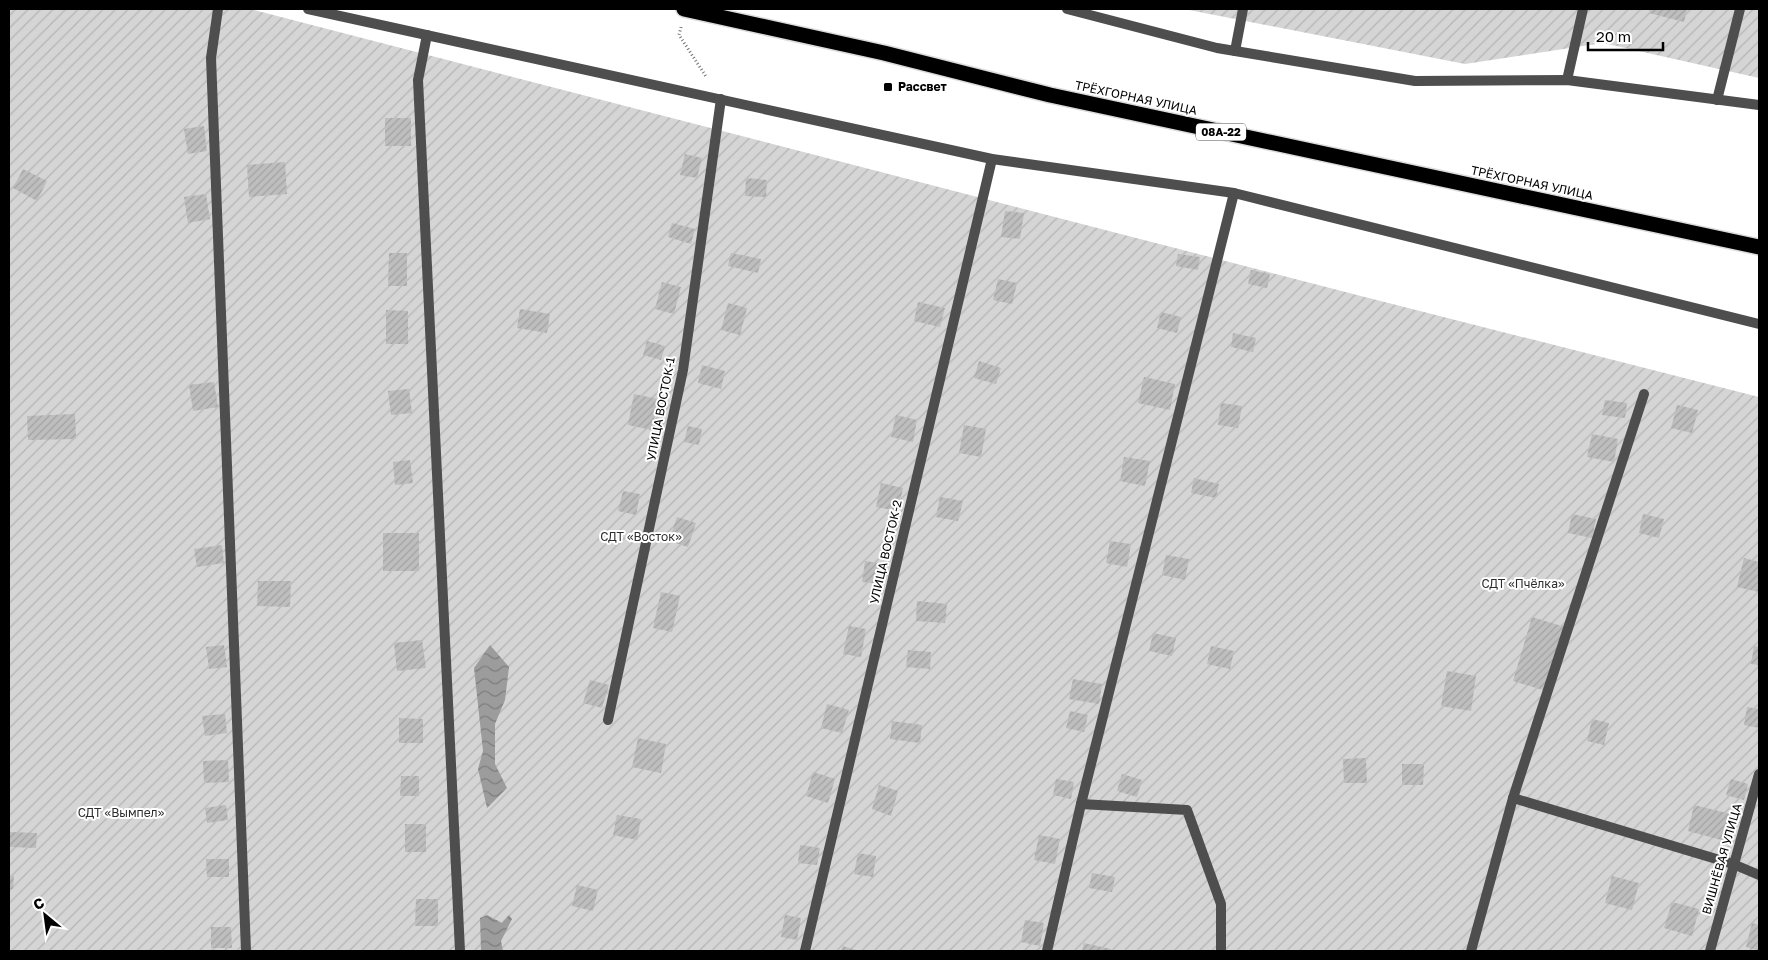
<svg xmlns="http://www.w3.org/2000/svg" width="1768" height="960" font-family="'Golos Text',sans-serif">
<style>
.garden{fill:url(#garden-furrows)}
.water{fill:url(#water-waves)}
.building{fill:url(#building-hatch)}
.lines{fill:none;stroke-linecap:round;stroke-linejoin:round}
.highway-casing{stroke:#dbdbdb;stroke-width:18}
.path{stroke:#707070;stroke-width:3;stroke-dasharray:1 2.5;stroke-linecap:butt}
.lane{stroke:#4e4e4e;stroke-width:10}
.street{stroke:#4e4e4e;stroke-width:10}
.highway{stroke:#000;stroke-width:15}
.poi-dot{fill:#000;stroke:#fff;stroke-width:2}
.labels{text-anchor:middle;stroke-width:4;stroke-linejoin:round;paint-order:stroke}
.shield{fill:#fff;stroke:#4c4c4c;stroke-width:1}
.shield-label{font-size:11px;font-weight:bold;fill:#000}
.poi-label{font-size:12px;font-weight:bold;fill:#000;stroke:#fff;text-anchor:start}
.street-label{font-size:12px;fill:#000;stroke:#fff}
.park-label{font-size:12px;fill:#2c2c2c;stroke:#fff}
</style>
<defs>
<pattern id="garden-furrows" width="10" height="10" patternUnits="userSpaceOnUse" patternTransform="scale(1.25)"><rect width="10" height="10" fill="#d5d5d5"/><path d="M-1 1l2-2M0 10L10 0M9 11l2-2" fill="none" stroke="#b5b5b5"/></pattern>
<pattern id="water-waves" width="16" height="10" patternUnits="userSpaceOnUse" patternTransform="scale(1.25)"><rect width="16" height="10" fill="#9c9c9c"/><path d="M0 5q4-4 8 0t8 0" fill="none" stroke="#7d7d7d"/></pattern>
<pattern id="building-hatch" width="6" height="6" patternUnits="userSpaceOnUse" patternTransform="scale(1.25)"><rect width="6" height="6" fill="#bebebe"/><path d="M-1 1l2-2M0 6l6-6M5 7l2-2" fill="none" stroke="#a2a2a2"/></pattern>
</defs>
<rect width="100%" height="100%" fill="#fff"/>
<g class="garden">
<path d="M9,9H250L1357,295L1759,397V951H9Z"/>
<path d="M1184,9H1759V78L1603,43L1465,64Z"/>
</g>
<g class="water">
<path d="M490,645L509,667L505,700L495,724V764L507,788L487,808L478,769L483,751L474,668Z"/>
<path d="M487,915L502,923L509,915L512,919L501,941L503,951H481L480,918Z"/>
</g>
<g class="building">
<path d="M1650,9H1687L1684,22L1649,13Z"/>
<rect x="385" y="118" width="26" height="28"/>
<path d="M204,126L207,151L188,154L184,129Z"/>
<path d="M685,154L702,158L697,178L680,175Z"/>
<path d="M285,162L287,194L249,197L247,165Z"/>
<path d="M23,169L47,181L37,201L13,188Z"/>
<path d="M746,178L767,180L766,197L745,196Z"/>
<path d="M206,194L210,219L188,223L184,197Z"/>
<path d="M1005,211L1024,213L1020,239L1001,237Z"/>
<path d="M672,223L695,229L691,244L668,237Z"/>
<path d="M389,253H407V286H388Z"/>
<path d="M731,253L761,259L758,273L728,266Z"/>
<path d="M1178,254L1200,257L1198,270L1176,266Z"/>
<path d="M1251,270L1270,274L1267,288L1248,284Z"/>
<path d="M998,279L1017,283L1012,304L993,300Z"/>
<path d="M662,282L681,287L674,314L655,309Z"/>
<path d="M918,302L945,308L940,327L914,321Z"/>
<path d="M728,303L747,308L740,335L721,330Z"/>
<path d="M520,309L550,314L547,333L517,328Z"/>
<path d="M386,310L408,311V344H386Z"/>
<path d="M1161,312L1181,317L1177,333L1157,328Z"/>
<path d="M1233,333L1256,338L1253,352L1231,347Z"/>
<path d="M647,341L665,346L661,360L643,355Z"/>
<path d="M979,361L1001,368L996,384L974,378Z"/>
<path d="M702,365L725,371L721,389L698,383Z"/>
<path d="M1144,377L1175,384L1170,410L1138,403Z"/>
<path d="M214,382L218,407L193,411L189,385Z"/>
<path d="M409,389L412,413L391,415L388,391Z"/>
<path d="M634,394L658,399L652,430L628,425Z"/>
<path d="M1605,400L1627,403L1625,418L1602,415Z"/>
<path d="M1221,403L1242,406L1238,428L1218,425Z"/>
<path d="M1677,405L1698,410L1692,433L1671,428Z"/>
<path d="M75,414L76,439L28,440L27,416Z"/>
<path d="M896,415L917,420L913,442L891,437Z"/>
<path d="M964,425L986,429L981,457L959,453Z"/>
<path d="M688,426L702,429L699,445L684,442Z"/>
<path d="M1592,434L1618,439L1614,462L1587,457Z"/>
<path d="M1124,457L1150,461L1145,486L1120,481Z"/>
<path d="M410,460L413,483L395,485L393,462Z"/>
<path d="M1194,478L1219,484L1216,498L1191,493Z"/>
<path d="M881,483L903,488L898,511L876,507Z"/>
<path d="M623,491L640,494L636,515L618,511Z"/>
<path d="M940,497L963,501L958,521L936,517Z"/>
<path d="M1572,514L1596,519L1592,538L1568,533Z"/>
<path d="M1643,514L1664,519L1659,538L1639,533Z"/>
<path d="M677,517L696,523L688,547L669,541Z"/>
<rect x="383" y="533" width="36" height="38"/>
<path d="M1110,541L1131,544L1127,567L1106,563Z"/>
<path d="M222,545L224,563L197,567L194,549Z"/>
<path d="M1166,555L1189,559L1185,580L1162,575Z"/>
<path d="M1744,558L1759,562V592L1737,587Z"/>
<path d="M865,561L886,564L883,584L862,582Z"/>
<path d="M258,581H291L290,607L257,606Z"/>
<path d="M661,592L680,596L672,632L653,628Z"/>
<path d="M917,601L947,604L945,623L916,621Z"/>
<path d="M1532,617L1565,627L1546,691L1513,681Z"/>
<path d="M849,626L866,629L861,657L843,654Z"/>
<path d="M1153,633L1176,638L1172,656L1149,651Z"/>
<path d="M422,640L426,668L397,671L394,643Z"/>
<path d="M224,645L227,667L209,669L206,647Z"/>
<path d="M1211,646L1234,651L1230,669L1207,664Z"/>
<path d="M1754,646L1759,647V665L1751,664Z"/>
<path d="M908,650L931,652L930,669L906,667Z"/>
<path d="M1447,671L1476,676L1471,711L1441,706Z"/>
<path d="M1073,679L1102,684L1099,704L1069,699Z"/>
<path d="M590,680L609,685L602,708L583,703Z"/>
<path d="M827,704L849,710L842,733L821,728Z"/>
<path d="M1747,707L1759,709V728L1744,725Z"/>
<path d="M1070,711L1088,715L1084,732L1066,728Z"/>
<path d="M225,714L227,733L205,736L202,716Z"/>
<path d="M399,718L423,719V743H399Z"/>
<path d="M1592,719L1609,723L1604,745L1587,741Z"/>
<path d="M892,721L922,725L920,743L890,739Z"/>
<path d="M638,738L666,744L661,773L632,767Z"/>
<path d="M1366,758L1367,783H1344L1343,759Z"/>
<path d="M228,760L229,782L204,783L203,761Z"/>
<path d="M1402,764H1424L1423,785H1402Z"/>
<path d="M813,772L835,779L828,803L806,796Z"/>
<path d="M1122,774L1142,780L1137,797L1117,791Z"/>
<path d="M401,776H419V796H400Z"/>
<path d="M1056,779L1074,782L1071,799L1053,795Z"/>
<path d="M1731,779L1748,784L1744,800L1726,795Z"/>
<path d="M879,785L898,791L891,816L872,809Z"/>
<path d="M226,805L228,820L207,823L205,808Z"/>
<path d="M1694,805L1731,814L1725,841L1688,831Z"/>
<path d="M617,815L641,819L637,840L613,835Z"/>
<rect x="405" y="824" width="21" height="28"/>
<path d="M10,832L37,833L36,848L10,847Z"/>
<path d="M1039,835L1060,839L1055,864L1034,860Z"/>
<path d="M800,845L820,848L817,865L798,863Z"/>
<path d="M858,853L876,856L873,877L854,874Z"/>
<path d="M206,859H229V877H207Z"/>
<path d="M1092,873L1115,877L1112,892L1089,888Z"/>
<path d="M9,876H14L13,889H9Z"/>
<path d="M1612,876L1639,883L1632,910L1605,903Z"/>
<path d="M577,885L598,890L593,911L572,906Z"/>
<path d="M416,899H438V926H415Z"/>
<path d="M1672,902L1699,909L1692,936L1664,928Z"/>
<path d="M785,915L801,918L797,940L781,937Z"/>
<path d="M1025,920L1044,923L1040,946L1021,942Z"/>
<path d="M1752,923L1759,925V951L1746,947Z"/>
<path d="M211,927H231L232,948H211Z"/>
<path d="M1084,943L1111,949L1110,951H1082Z"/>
<path d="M843,946L859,951H841Z"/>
</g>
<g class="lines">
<defs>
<path id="highway" d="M684,9L884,53L1050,95L1759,247"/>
</defs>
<use href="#highway" class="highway-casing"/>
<path class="path" d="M681,27L679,35L707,78"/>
<g class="lane">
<path d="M218,9L211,58L246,951"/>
<path d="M1067,9L1217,48L1415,81L1567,80L1759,105"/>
<path d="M427,35L418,80L460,951"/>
<path d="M1235,51L1243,9"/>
<path d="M1567,80L1583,9"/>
<path d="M1717,100L1740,9"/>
<path d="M608,720L683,370L721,99"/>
<path d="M1081,804L1187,810L1221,904V951"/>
<path d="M805,951L992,159"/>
<path d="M1047,951L1081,804L1234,193"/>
<path d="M1471,951L1513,798L1644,394"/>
<path d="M1710,951L1759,774"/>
</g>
<g class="street">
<path d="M308,9L992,159L1234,193L1759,324"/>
<path d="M1513,798L1733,864L1759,875"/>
</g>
<use href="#highway" class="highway"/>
</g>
<rect class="poi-dot" x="883" y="82" width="10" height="10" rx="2.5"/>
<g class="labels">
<rect class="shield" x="1196" y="123.5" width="50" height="17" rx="4"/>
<g class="shield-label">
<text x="1221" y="136">08А-22</text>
</g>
<g class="poi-label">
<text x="898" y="91">Рассвет</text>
</g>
<g class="street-label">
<text transform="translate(1136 98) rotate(12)" y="4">ТРЁХГОРНАЯ УЛИЦА</text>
<text transform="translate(1532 183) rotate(12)" y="4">ТРЁХГОРНАЯ УЛИЦА</text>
<text transform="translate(661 409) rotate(-79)" y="4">УЛИЦА ВОСТОК-1</text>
<text transform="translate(886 552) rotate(-77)" y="4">УЛИЦА ВОСТОК-2</text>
<text transform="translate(1722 859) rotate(-74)" y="4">ВИШНЁВАЯ УЛИЦА</text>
</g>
<g class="park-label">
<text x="641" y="541">СДТ «Восток»</text>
<text x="1523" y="588">СДТ «Пчёлка»</text>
<text x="121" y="817">СДТ «Вымпел»</text>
</g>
</g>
<rect width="1768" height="960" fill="none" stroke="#000000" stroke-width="20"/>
<g transform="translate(45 915) rotate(331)" stroke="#ffffff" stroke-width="4" paint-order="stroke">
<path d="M0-4L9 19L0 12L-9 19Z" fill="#000000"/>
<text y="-8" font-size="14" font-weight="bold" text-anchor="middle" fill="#000000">С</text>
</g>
<path d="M1588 42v8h75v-8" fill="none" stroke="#000000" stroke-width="2.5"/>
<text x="1596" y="42" font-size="15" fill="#000000" stroke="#ffffff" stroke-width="4" paint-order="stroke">20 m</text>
</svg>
